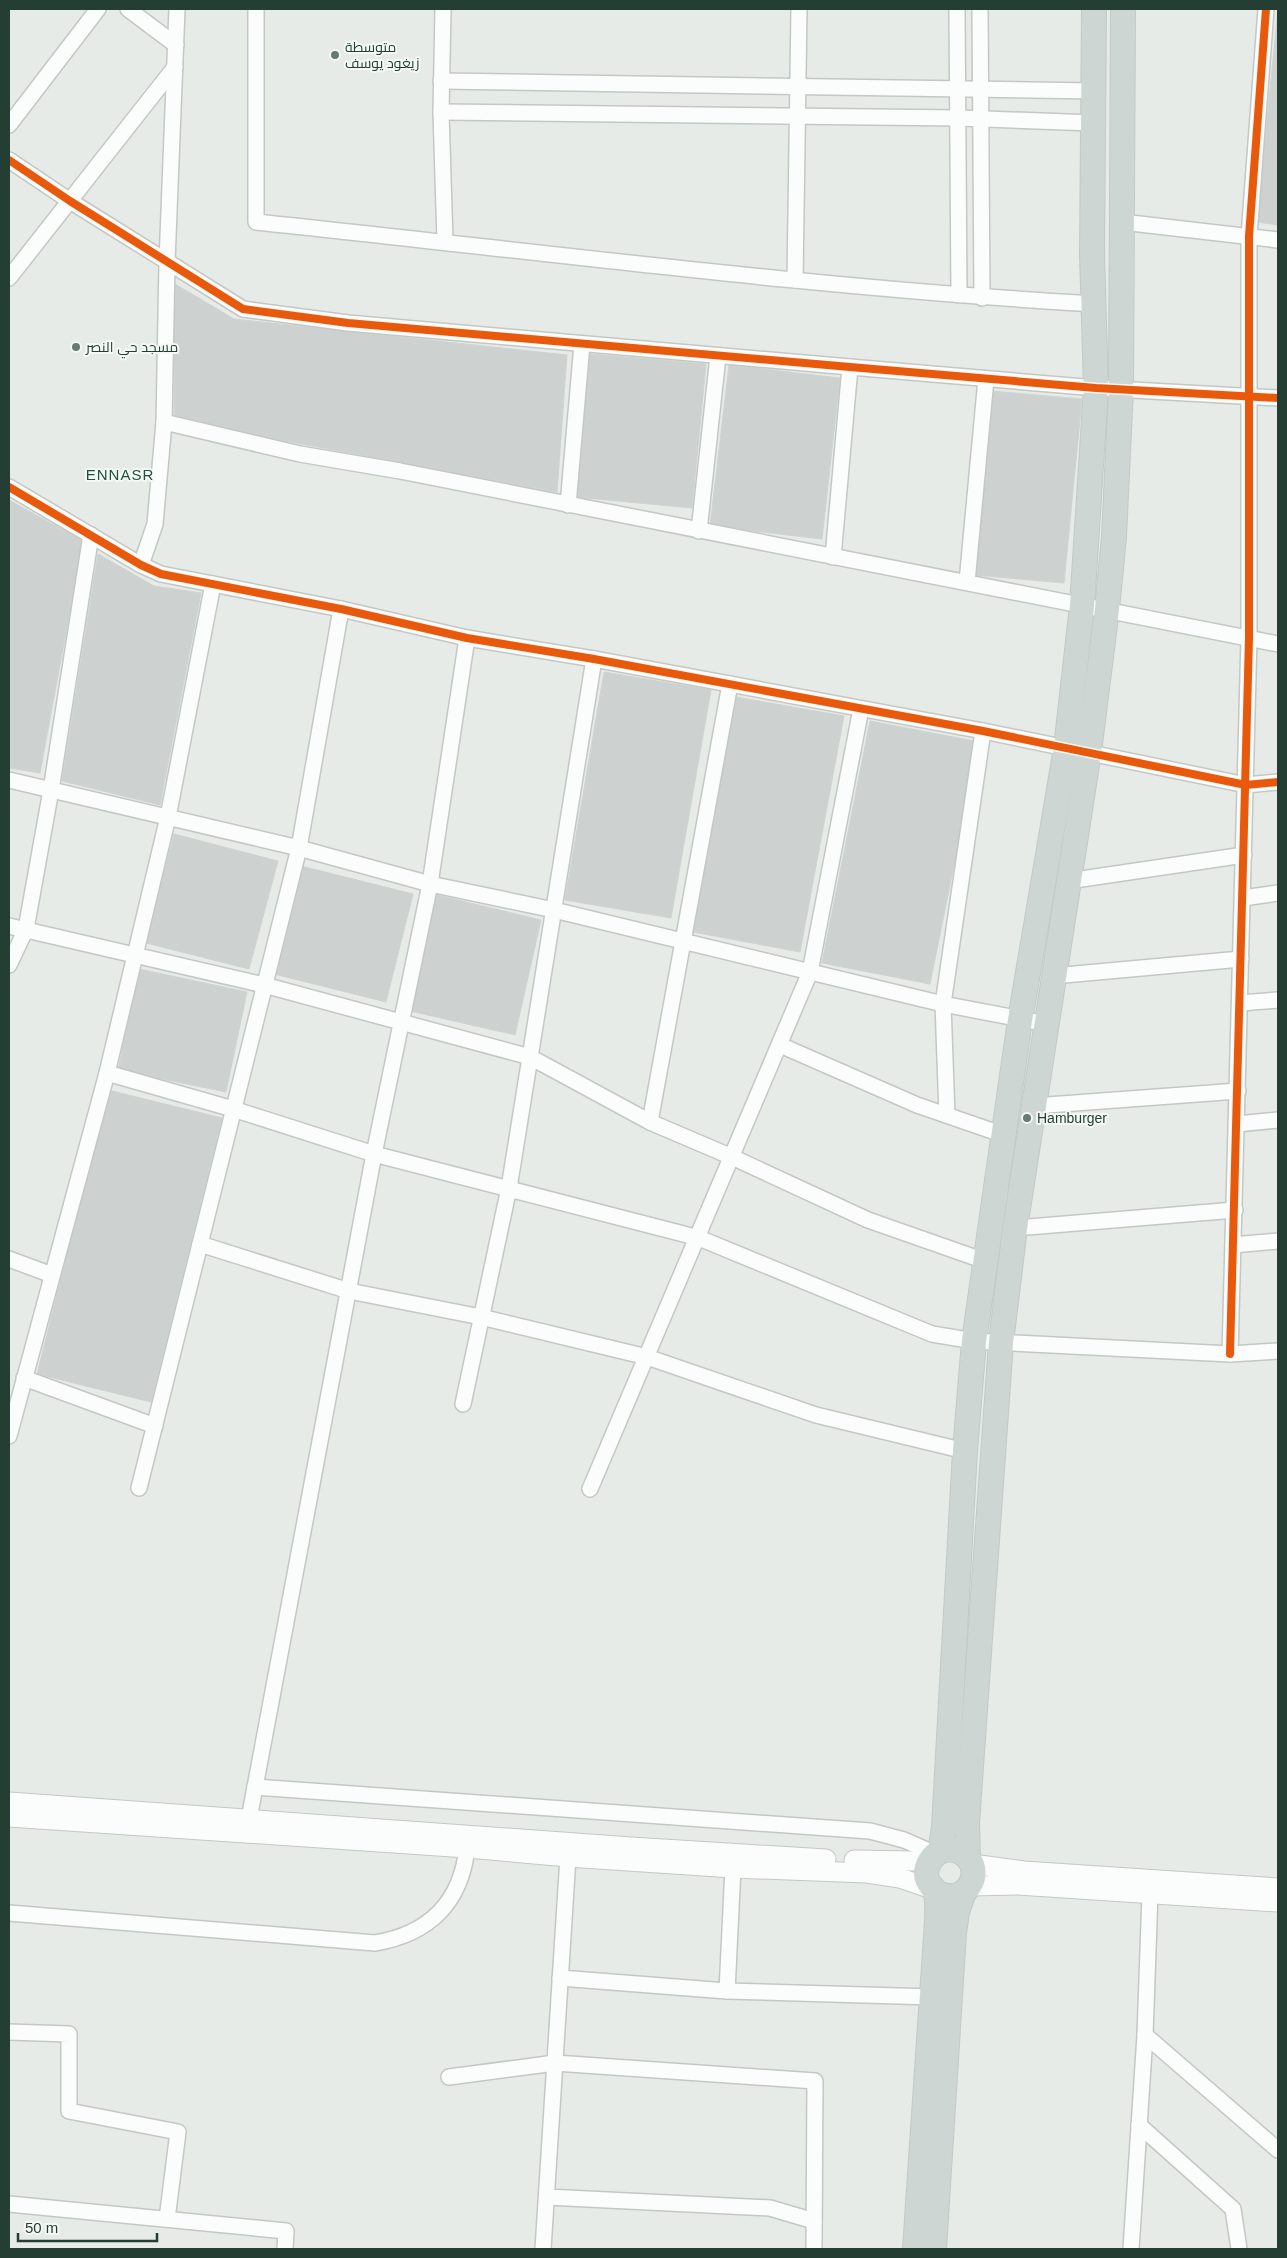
<svg xmlns="http://www.w3.org/2000/svg" width="1287" height="2258" font-family="Arial,Cairo,sans-serif">
<style>
.building{fill:#cdd2d0;stroke:#ced4d1}
.lines{fill:none;stroke-linecap:round;stroke-linejoin:round}
.minor-casing{stroke:#c3c8c5;stroke-width:18}
.tertiary-casing{stroke:#c3c8c5;stroke-width:21}
.primary-casing{stroke:#c2cac7;stroke-width:26}
.minor{stroke:#fbfcfc;stroke-width:15}
.tertiary{stroke:#fbfcfc;stroke-width:19}
.primary{stroke:#ced6d3;stroke-width:24}
.cycleway-casing{stroke:#f4f9f6;stroke-width:11}
.cycleway{stroke:#e8590c;stroke-width:8}
.poi-dot{fill:#687b73;stroke:#f4f9f6;stroke-width:2}
.labels{text-anchor:middle;stroke-width:4;stroke-linejoin:round;paint-order:stroke}
.poi-label{font-size:14px;fill:#243e34;stroke:#f4f9f6;text-anchor:start}
.neighbourhood-label{font-size:15px;letter-spacing:1px;fill:#20503f;stroke:#f4f9f6}
</style>
<rect width="100%" height="100%" fill="#e6ebe8"/>
<g class="building">
<path d="M1278,9V225L1257,222Z"/>
<path d="M175,284L234,319L567,355L557,492L174,420Z"/>
<path d="M590,354L706,364L692,508L576,497Z"/>
<path d="M729,365L840,378L822,539L710,526Z"/>
<path d="M992,391L1082,399L1064,583L974,575Z"/>
<path d="M9,500L83,541L40,773L9,768Z"/>
<path d="M98,554L154,586L201,593L160,805L62,781Z"/>
<path d="M604,672L711,690L671,918L565,900Z"/>
<path d="M736,697L844,716L800,952L693,932Z"/>
<path d="M870,721L979,742L930,984L822,963Z"/>
<path d="M174,834L278,861L249,969L146,943Z"/>
<path d="M301,866L413,894L386,1002L274,974Z"/>
<path d="M437,895L541,920L515,1035L410,1011Z"/>
<path d="M139,969L247,992L226,1092L118,1070Z"/>
<path d="M108,1090L222,1118L151,1402L37,1374Z"/>
</g>
<g class="lines">
<defs>
<g id="minor">
<path d="M128,9L176,45"/>
<path d="M256,9V222C535,251 814,288 1095,304"/>
<path d="M443,9L441,112L445,242"/>
<path d="M957,9L959,295"/>
<path d="M980,9L982,298"/>
<path d="M441,81L1094,91"/>
<path d="M441,112L959,118L1093,123"/>
<path d="M9,125L98,9"/>
<path d="M9,160L70,201L243,309L348,323L850,367L1096,388L1278,398"/>
<path d="M1122,222L1278,240"/>
<path d="M9,278L175,67"/>
<path d="M795,280L799,9"/>
<path d="M164,422L300,454L400,471L1278,644"/>
<path d="M9,487L141,565L161,574L341,609L467,638L594,659L983,731L1246,785L1278,782"/>
<path d="M568,505L582,344"/>
<path d="M699,531L718,356"/>
<path d="M833,557L850,367"/>
<path d="M141,565L155,524L164,422L167,262L177,9"/>
<path d="M967,582L986,379"/>
<path d="M9,780L299,848L430,884L554,910L943,1004L1047,1024"/>
<path d="M1068,881L1244,855"/>
<path d="M1243,898L1278,893"/>
<path d="M9,926L264,985L530,1057L650,1122L732,1157L868,1220L985,1261"/>
<path d="M9,965L26,929L51,790L91,535"/>
<path d="M1053,976L1241,959"/>
<path d="M1240,1003L1278,1000"/>
<path d="M780,1045L917,1105L1004,1135"/>
<path d="M107,1073L233,1109L374,1154L699,1238L932,1334L974,1341L1230,1354L1278,1351"/>
<path d="M1034,1106L1238,1091"/>
<path d="M947,1115L943,1004L983,731"/>
<path d="M650,1122L730,684"/>
<path d="M1237,1124L1278,1120"/>
<path d="M1015,1228L1235,1210"/>
<path d="M200,1244L349,1291L481,1317L647,1357L816,1415L965,1451"/>
<path d="M1233,1245L1278,1241"/>
<path d="M9,1259L52,1275"/>
<path d="M1230,1354L1249,638V236L1266,9"/>
<path d="M24,1378L155,1426"/>
<path d="M463,1404L509,1188L594,659"/>
<path d="M9,1436L107,1073L168,817L213,584"/>
<path d="M139,1488L299,848L341,609"/>
<path d="M590,1489L810,972L861,709"/>
<path d="M255,1787L870,1831L904,1840L936,1854"/>
<path d="M249,1819L374,1154L430,884L467,638"/>
<path d="M9,1913L375,1943C429,1934 461,1903 467,1848"/>
<path d="M560,1978L727,1991L933,1997"/>
<path d="M727,1991L733,1868"/>
<path d="M9,2032L69,2034V2111L178,2132L167,2219"/>
<path d="M1145,2035L1278,2150"/>
<path d="M449,2077L555,2063L815,2081L814,2249"/>
<path d="M1139,2125L1233,2209L1239,2249"/>
<path d="M547,2197L770,2208L814,2221"/>
<path d="M9,2204L286,2231L285,2249"/>
<path d="M543,2249L568,1857"/>
<path d="M1131,2249L1145,2035L1150,1893"/>
</g>
<g id="tertiary">
<path d="M9,1802L631,1847L826,1859"/>
<path d="M9,1817L467,1848L568,1857L733,1868L867,1873L900,1878L932,1889"/>
<path d="M854,1860L912,1861L932,1857"/>
<path d="M972,1864L1024,1871L1278,1888"/>
<path d="M970,1886L1018,1885L1278,1902"/>
</g>
<g id="primary">
<path d="M940,1852L944,1827L965,1451L974,1341L1020,1020L1066,748L1082,606L1096,388L1092,254L1094,9"/>
<path d="M968,1858L967,1823L1001,1342L1015,1228L1089,752L1107,609L1114,537L1121,389L1123,9"/>
<path d="M915,2249L937,1921C937,1913 938,1902 936,1894C934,1887 926,1883 926,1874C926,1865 932,1856 939,1852C945,1849 952,1849 958,1851C989,1864 969,1910 936,1892"/>
<path d="M934,2249L954,1933L957,1912L964,1892"/>
</g>
</defs>
<use href="#minor" class="minor-casing"/>
<use href="#tertiary" class="tertiary-casing"/>
<use href="#primary" class="primary-casing"/>
<use href="#minor" class="minor"/>
<use href="#tertiary" class="tertiary"/>
<use href="#primary" class="primary"/>
<defs>
<g id="cycleway">
<path d="M9,160L70,201L243,309L348,323L850,367L1096,388L1278,398"/>
<path d="M9,487L141,565L161,574L341,609L467,638L594,659L983,731L1246,785L1278,782"/>
<path d="M1230,1354L1249,638V236L1266,9"/>
</g>
</defs>
<use href="#cycleway" class="cycleway-casing"/>
<use href="#cycleway" class="cycleway"/>
</g>
<g class="poi-dot">
<circle cx="335" cy="55" r="5"/>
<circle cx="76" cy="347" r="5"/>
<circle cx="1027" cy="1118" r="5"/>
</g>
<g class="labels">
<g class="poi-label">
<text x="345" y="52">متوسطة<tspan x="345" dy="16">زيغود يوسف</tspan></text>
<text x="86" y="352">مسجد حي النصر</text>
<text x="1037" y="1123">Hamburger</text>
</g>
<g class="neighbourhood-label">
<text x="120" y="480">ENNASR</text>
</g>
</g>
<rect width="1287" height="2258" fill="none" stroke="#243e34" stroke-width="20"/>
<path d="M18 2233v8h139v-8" fill="none" stroke="#243e34" stroke-width="2.5"/>
<text x="25" y="2233" font-size="15" fill="#243e34" stroke="#f4f9f6" stroke-width="4" paint-order="stroke">50 m</text>
</svg>
